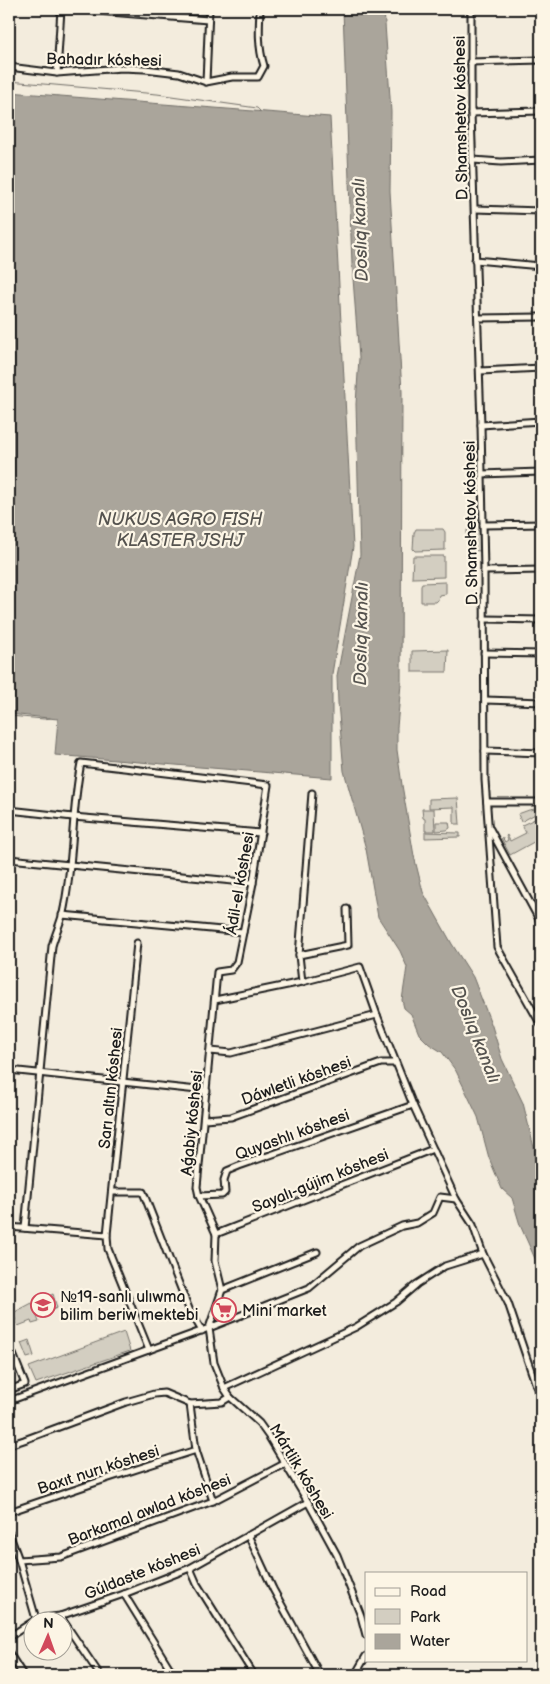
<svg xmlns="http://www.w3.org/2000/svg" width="550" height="1684" font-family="'Balsamiq Sans',sans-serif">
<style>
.green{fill:#d3cec1;stroke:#78756e}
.water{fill:#aaa59b;stroke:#716e68}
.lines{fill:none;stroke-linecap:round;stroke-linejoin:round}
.stream{stroke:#716e68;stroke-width:1}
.street-casing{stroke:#1c1c1c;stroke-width:9}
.street{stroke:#fcf5e5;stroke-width:5}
.labels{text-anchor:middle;stroke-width:4.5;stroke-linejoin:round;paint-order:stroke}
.street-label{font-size:16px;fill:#1c1c1c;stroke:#fcf5e5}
.poi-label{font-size:16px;fill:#1c1c1c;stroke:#fcf5e5;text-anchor:start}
.water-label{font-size:18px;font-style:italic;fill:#55534f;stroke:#fcf5e5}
</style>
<rect width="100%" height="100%" fill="#f3ecdd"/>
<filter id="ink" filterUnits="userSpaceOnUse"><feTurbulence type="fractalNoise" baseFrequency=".02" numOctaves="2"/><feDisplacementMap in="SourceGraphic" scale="10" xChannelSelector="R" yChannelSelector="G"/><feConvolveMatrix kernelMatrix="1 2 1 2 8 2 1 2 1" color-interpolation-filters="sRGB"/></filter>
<g filter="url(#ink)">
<g class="green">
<path d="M416,529H443L445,532V550L415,551L413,549L414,533Z"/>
<path d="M467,530L481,531V551L467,550Z"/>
<path d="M413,556H444V577L412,578Z"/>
<path d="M445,582L446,583V594L439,595L438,600L436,602H421V585L422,583Z"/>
<path d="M448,650L447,672H412V651Z"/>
<path d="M458,798L460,824H455L454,822V807L429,808V799Z"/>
<path d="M422,809H434L435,831H425V819L423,818Z"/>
<path d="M535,809L537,813L521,822L518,814L529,810Z"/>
<path d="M541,810V838L510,855L501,838L502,837L505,842L508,840L506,836L507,835L510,841L526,833L522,825L539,817Z"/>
<path d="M436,822H449L450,828L447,830L436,831Z"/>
<path d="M425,832L460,833V837L425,838Z"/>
<path d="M53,1294L57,1308L38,1315L34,1303Z"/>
<path d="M32,1303L39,1322L32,1324L31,1321L18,1326L13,1313Z"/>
<path d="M124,1332L130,1351L36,1383L29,1367Z"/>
<path d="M29,1340L34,1356L27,1358L21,1343Z"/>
</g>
<g class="water">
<path d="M343,9H384L391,112L390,191L402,392L401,684L397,727V750L402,785L414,856L423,892L452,944L473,977L492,1026L502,1059L523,1103L541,1176V1272L520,1225L512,1198L502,1189L489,1158L478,1117L456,1071L442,1052L429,1044L419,1034L411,1014L404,1008L402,1000L407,967L400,951L378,917L366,849L344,771L338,703L337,676L360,555L356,404L359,358L352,265Z"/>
<path d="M9,92L330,117L353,547L332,674V778L55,755L58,719L9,714Z"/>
</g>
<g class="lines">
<g class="stream">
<path d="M9,81L157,94L257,108L260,111"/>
<path d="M9,716L44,719L50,718"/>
</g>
<defs>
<g id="street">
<path d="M73,9L208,20"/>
<path d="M471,9V113L481,425L484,571L485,780L497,947L541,1025"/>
<path d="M470,62L541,60"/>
<path d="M9,67L57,73L122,68L145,69L179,73L206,82L232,77H258L264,66C258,47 259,28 260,9"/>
<path d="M57,73L61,9"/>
<path d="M206,82L209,9"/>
<path d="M471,113L541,111"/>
<path d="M473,160L501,162L541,160"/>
<path d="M475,209L541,211"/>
<path d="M475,260L541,266"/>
<path d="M478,318L541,317"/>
<path d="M480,371L541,368"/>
<path d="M481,425L541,421"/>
<path d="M482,474L541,472"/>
<path d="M483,525L541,524"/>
<path d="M484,571L541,570"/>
<path d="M484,619L541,620"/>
<path d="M484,653L541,654"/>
<path d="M485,700L541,702"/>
<path d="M485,751L541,753"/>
<path d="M487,802H541"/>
<path d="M9,810L73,817L261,833"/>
<path d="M490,829L541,923"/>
<path d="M9,859L253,883"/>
<path d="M62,915L243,932"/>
<path d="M137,943L107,1235L108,1249L149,1350"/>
<path d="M299,955L348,945L347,909"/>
<path d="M302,982L299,955L312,793"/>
<path d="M215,1000L302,982L360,967L377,1015L413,1105L456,1199L473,1225L483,1254L508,1303L541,1400"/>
<path d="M210,1051L231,1053L377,1015"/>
<path d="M9,1070L207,1091"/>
<path d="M204,1119L231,1117L381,1063H395"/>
<path d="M112,1192H143L189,1309L202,1331"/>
<path d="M199,1196L222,1195L225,1192L224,1180L227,1171L239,1166L413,1105"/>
<path d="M9,1227L107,1235"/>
<path d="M25,1228L52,946C55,935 60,924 63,913C74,864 71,813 81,763L268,785L253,883L237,962L231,970L217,972L197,1187L199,1196L216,1234L215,1261L222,1290L209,1328L214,1363L224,1388L230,1397L259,1423L269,1437L308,1502L337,1555L361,1616L366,1635"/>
<path d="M216,1234L433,1149"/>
<path d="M222,1290L317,1252"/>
<path d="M9,1354H13L25,1384L9,1390"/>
<path d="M224,1388L356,1327L396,1302L417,1284L445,1266L483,1254"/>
<path d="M9,1401L209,1328L309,1288L359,1246L402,1226L417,1223L433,1213L440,1197L456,1199"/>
<path d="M190,1404L196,1450L213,1501"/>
<path d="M9,1445L24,1440L126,1402L154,1394L164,1393L190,1404L222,1402L230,1397"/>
<path d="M9,1512L106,1479L196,1450"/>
<path d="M9,1533L19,1560L36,1619"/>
<path d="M248,1535L273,1589L320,1675"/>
<path d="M19,1560L61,1557L213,1501L284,1464"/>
<path d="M190,1568L197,1584L254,1675"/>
<path d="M124,1594L174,1675"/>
<path d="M60,1616L100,1675"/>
<path d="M33,1622L36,1619L60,1616L124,1594L190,1568L308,1502"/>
<path d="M9,1637L32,1622"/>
<path d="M9,1653L23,1675"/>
<path d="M355,1675L366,1656"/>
</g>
</defs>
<use href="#street" class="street-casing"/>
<use href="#street" class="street"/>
</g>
</g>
<defs>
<symbol id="school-ring" viewBox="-11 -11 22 22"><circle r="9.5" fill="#fcf5e5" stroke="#d1495b" stroke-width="1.5"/><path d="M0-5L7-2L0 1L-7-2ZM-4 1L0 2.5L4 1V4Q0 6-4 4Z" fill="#d1495b"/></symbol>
<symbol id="supermarket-ring" viewBox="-11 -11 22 22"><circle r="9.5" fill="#fcf5e5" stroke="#d1495b" stroke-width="1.5"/><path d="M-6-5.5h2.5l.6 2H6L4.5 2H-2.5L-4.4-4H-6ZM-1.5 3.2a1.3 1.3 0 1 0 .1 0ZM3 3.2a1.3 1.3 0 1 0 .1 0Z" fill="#d1495b"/></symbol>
</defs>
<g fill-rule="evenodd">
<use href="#school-ring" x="29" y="1291" width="28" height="28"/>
<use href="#supermarket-ring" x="210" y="1296" width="28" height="28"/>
</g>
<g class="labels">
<g class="street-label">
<text transform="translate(104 59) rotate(1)" y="6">Bahadır kóshesi</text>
<text transform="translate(460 118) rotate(-91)" y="6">D. Shamshetov kóshesi</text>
<text transform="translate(470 523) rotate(-91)" y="6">D. Shamshetov kóshesi</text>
<text transform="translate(239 883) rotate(-80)" y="6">Ádil-el kóshesi</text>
<text transform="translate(296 1080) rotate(-20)" y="6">Dáwletli kóshesi</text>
<text transform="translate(110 1088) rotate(-84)" y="6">Sarı altın kóshesi</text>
<text transform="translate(191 1123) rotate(-84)" y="6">Aǵabiy kóshesi</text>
<text transform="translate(292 1134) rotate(-20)" y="6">Quyashlı kóshesi</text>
<text transform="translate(320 1180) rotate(-22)" y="6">Sayalı-gújim kóshesi</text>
<text transform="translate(98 1469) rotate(-18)" y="6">Baxıt nurı kóshesi</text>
<text transform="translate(302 1471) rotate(59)" y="6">Mártlik kóshesi</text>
<text transform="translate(149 1509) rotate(-21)" y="6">Barkamal awlad kóshesi</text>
<text transform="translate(142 1571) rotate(-22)" y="6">Gúldaste kóshesi</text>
</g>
<g class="poi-label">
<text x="60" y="1302">№19-sanlı ulıwma<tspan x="60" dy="18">bilim beriw mektebi</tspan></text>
<text x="242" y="1316">Mini market</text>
</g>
<g class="water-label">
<text transform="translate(360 230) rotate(-92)" y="6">Doslıq kanalı</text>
<text x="180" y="525">NUKUS AGRO FISH<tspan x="180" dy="21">KLASTER JSHJ</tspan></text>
<text transform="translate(361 634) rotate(-89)" y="6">Doslıq kanalı</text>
<text transform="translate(476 1034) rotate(68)" y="6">Doslıq kanalı</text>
</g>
</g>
<rect width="550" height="1684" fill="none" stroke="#fcf5e5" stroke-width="30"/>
<rect x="15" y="15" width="520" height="1654" fill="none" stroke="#1c1c1c" stroke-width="2" filter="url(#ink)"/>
<rect x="365" y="1572" width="162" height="90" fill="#fcf5e5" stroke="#a29e95"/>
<rect x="375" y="1588" width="25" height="8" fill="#fcf5e5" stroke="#a29e95"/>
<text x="410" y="1596" font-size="15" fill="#1c1c1c">Road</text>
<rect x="375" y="1609" width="25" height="15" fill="#d3cec1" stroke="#a29e95"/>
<text x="410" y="1622" font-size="15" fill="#1c1c1c">Park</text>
<rect x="375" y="1634" width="25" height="15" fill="#aaa59b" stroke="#a29e95"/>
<text x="410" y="1646" font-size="15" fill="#1c1c1c">Water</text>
<g transform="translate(48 1636) rotate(2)"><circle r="24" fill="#fcf5e5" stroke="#a29e95"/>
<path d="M0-4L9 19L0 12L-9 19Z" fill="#d1495b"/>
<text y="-8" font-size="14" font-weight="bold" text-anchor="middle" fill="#1c1c1c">N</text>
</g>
</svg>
